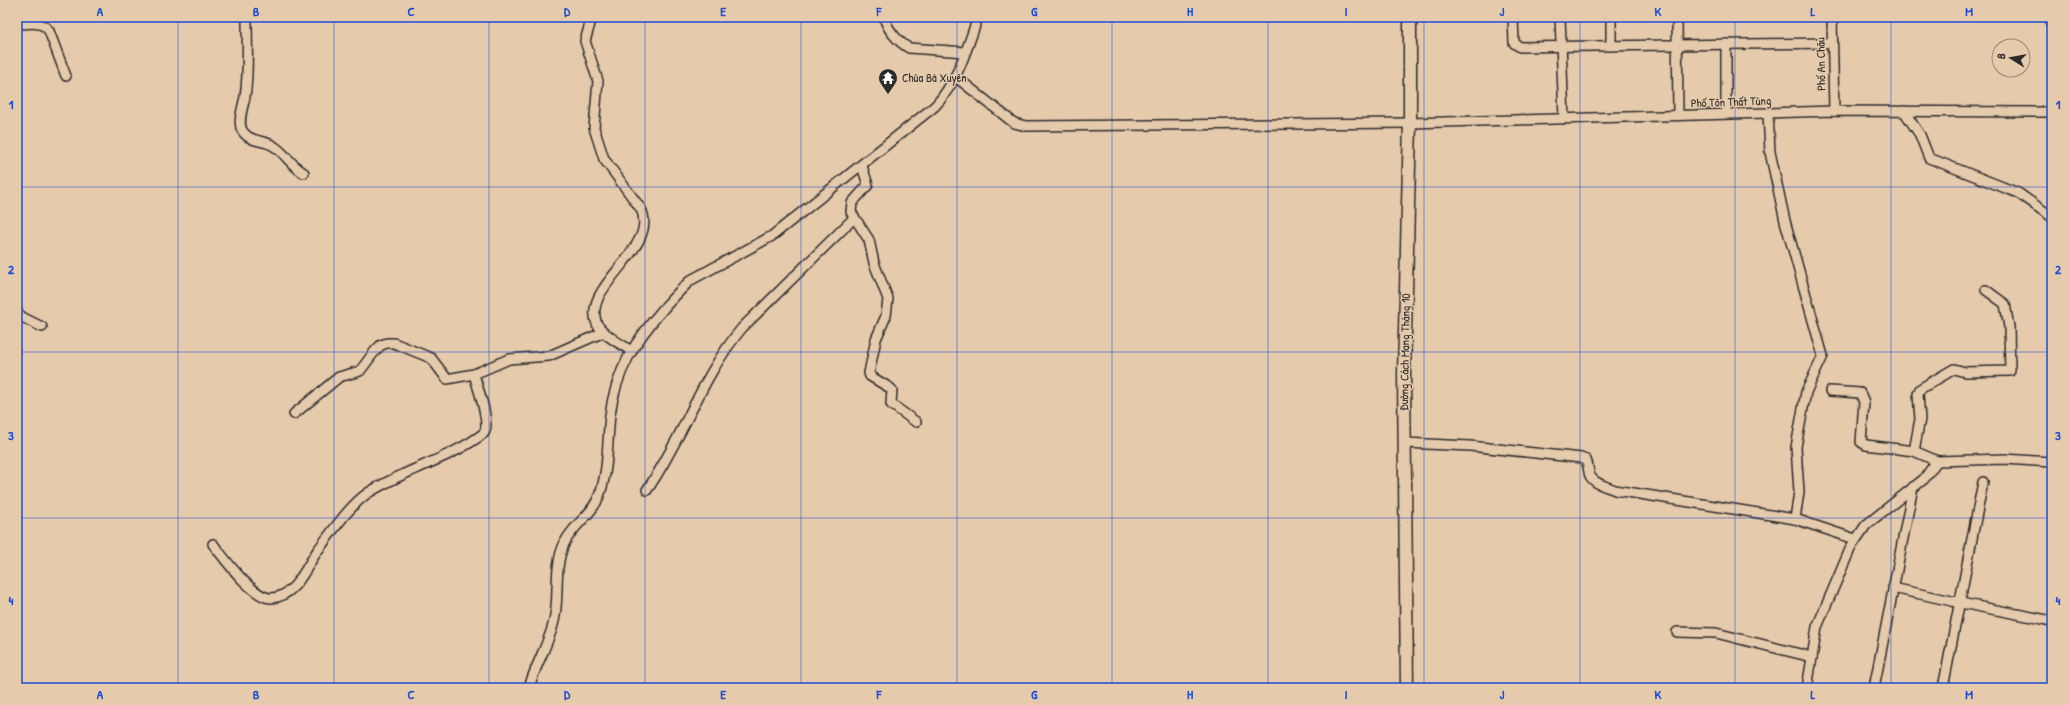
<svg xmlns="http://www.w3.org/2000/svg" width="2069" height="705" font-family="'Patrick Hand',sans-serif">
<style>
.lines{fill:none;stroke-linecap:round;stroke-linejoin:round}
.minor-casing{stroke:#2b2b2b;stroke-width:12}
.major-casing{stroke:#2b2b2b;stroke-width:15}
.minor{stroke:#e5caac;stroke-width:9}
.major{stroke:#e5caac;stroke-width:12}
.grid{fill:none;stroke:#1d4ed8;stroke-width:1;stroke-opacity:0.55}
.labels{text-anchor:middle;stroke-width:3;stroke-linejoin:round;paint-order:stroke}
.street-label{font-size:12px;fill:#2b2b2b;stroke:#e5caac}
.poi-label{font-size:12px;fill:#2b2b2b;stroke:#e5caac;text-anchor:start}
.neatline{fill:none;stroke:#1d4ed8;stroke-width:1.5}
.grid-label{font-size:13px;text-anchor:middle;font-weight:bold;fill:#1d4ed8}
</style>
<rect width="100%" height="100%" fill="#e5caac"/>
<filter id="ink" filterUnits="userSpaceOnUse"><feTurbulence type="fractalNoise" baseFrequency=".025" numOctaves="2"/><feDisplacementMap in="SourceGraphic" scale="8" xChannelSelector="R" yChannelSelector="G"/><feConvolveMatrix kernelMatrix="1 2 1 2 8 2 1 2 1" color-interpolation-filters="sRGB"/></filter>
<g filter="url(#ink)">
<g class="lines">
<defs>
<g id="minor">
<path d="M247,17C247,44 249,71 245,97C243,107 236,125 244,133C251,142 263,140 272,145C284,151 290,165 304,173"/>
<path d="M592,17L585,41L598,81L594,128L604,159L641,209C660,249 580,286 597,324C603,335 620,343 631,351"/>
<path d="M884,17C887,29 898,42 909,48L965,52"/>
<path d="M1513,17L1514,43L1520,47L1832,43"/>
<path d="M1560,17L1564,119"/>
<path d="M1611,17V46"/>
<path d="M1677,17L1678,115"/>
<path d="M1832,17L1834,111"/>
<path d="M2049,17L2052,27"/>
<path d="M17,24C29,24 42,20 49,31L66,76"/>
<path d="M1726,44V114"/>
<path d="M956,77L1014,123L1026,126L1410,123L1834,111L2052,112"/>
<path d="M1904,111L1920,135L1929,158L2018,193L2052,217"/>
<path d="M1768,113L1770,152L1785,221L1823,356L1806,392L1796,447L1799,492L1795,519"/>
<path d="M862,166L868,185L852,203L851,212L869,240L874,263L888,299L886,316L876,339L869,373L870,376L890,388L892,390L891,404L916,422"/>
<path d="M17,312L22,317L42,327"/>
<path d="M1830,391L1860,393L1864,402L1861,442L1866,445L1914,451L1937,461L2005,459L2052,462"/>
<path d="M294,414L339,377L360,371L375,351L381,345L387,343H394L431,358L447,379L474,374L509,359L549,356L604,332"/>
<path d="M1404,443L1470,446L1581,458L1586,460C1588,464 1588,467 1589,472C1590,483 1606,486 1615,490L1795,519L1855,539"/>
<path d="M1914,451L1920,419L1918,394L1920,389L1954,369L1965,372L2010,371L2009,327L2005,304L1986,290"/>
<path d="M647,490C683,438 701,377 742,328L854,218"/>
<path d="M213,544C224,558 253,599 272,598C296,596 306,567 318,550C332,532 350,505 368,493C405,469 449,460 484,433C491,423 477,386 474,374"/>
<path d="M1893,588L1961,603L2052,621"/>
<path d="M1677,632L1716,633L1812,657"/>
<path d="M529,688C535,666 547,647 553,625C561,598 552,569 565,542C574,524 593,514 599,496C609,471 607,441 610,415C616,370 635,341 664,308C673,298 681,289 691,280L772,236L935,106C958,81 967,48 978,17"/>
<path d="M1807,688L1817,627L1851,547L1866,525L1924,479L1937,461"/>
<path d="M1874,688L1913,487"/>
<path d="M1943,688L1983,482"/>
</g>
<path id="major" d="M1407,688L1404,374L1410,123V17"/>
</defs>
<use href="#minor" class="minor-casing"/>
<use href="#major" class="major-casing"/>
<use href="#minor" class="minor"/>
<use href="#major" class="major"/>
</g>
</g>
<path class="grid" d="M178,17V688M334,17V688M489,17V688M645,17V688M801,17V688M957,17V688M1112,17V688M1268,17V688M1424,17V688M1580,17V688M1735,17V688M1891,17V688M17,187H2052M17,352H2052M17,518H2052"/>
<defs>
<symbol id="temple-pin" viewBox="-11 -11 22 30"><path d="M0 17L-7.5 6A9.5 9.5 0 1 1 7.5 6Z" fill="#2b2b2b" stroke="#e5caac"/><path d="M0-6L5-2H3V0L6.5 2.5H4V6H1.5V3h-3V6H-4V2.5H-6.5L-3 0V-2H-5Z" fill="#fff"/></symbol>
</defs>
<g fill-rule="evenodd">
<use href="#temple-pin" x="877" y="67" width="22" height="30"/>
</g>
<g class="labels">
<g class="street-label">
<text transform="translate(1821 64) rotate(-91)" y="4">Phố An Châu</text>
<text transform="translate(1731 102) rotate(-2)" y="4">Phố Tôn Thất Tùng</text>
<text transform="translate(1405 352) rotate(-89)" y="4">Đường Cách Mạng Tháng 10</text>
</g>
<g class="poi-label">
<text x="902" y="82">Chùa Bá Xuyên</text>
</g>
</g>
<rect width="2069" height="705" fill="none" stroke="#e5caac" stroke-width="44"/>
<g transform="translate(2011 58) rotate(281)"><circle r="19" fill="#e5caac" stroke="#9b8a78"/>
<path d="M0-3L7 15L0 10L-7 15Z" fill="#2b2b2b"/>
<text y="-6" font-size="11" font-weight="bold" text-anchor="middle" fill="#2b2b2b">B</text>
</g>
<rect x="22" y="22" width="2025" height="661" class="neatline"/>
<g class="grid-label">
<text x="100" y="16">A</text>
<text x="256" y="16">B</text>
<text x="411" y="16">C</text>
<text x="567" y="16">D</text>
<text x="723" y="16">E</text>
<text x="879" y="16">F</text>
<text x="1034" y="16">G</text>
<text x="1190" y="16">H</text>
<text x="1346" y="16">I</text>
<text x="1502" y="16">J</text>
<text x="1658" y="16">K</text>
<text x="1813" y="16">L</text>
<text x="1969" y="16">M</text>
<text x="11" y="109">1</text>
<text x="2058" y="109">1</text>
<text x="11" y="274">2</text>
<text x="2058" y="274">2</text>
<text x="11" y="440">3</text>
<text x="2058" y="440">3</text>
<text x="11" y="605">4</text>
<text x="2058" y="605">4</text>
<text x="100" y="699">A</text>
<text x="256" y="699">B</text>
<text x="411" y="699">C</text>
<text x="567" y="699">D</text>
<text x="723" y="699">E</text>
<text x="879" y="699">F</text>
<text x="1034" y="699">G</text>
<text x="1190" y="699">H</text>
<text x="1346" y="699">I</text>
<text x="1502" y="699">J</text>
<text x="1658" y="699">K</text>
<text x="1813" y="699">L</text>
<text x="1969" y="699">M</text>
</g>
</svg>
